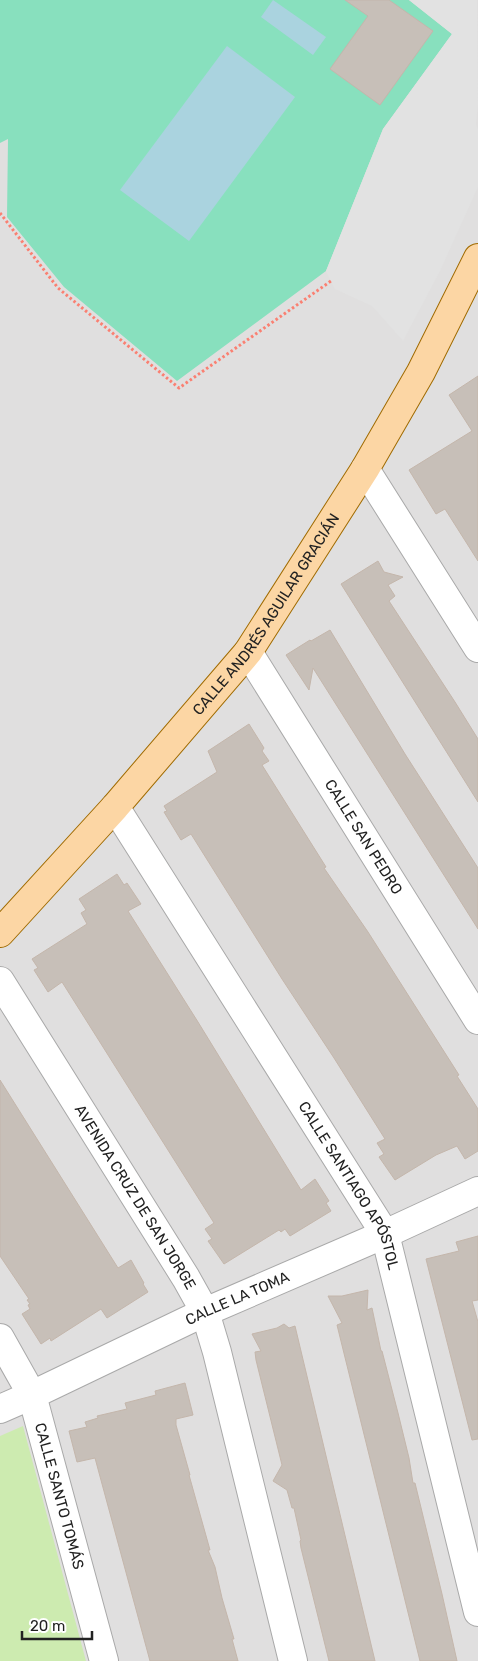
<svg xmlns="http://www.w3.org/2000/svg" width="478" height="1661" font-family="Rubik,sans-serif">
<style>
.residential{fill:#e0dfdf}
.grass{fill:#cdebb0}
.pitch{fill:#88e0be}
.parking{fill:#e2e2e2}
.water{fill:#aad3df}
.building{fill:#c7bfb8;stroke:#c4b6ab}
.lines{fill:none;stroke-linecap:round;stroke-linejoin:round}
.minor-casing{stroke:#a9a9a9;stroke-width:30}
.major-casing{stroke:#a06b00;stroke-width:30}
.path{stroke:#fa8072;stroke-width:3;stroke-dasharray:2.5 2.5;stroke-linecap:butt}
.minor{stroke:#fff;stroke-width:28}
.major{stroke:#fcd6a4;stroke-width:28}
.labels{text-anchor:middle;stroke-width:5;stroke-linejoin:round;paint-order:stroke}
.street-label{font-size:15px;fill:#222;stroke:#fff}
</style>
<rect width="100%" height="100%" fill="#f2efe9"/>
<rect class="residential" x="0" y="0" width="478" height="1661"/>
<path class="grass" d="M23,1426L86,1661H0V1436Z"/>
<path class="pitch" d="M0,0H409L452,34L383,129L326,271L177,381L64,287L7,217L8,139L0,143Z"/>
<path class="parking" d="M409,0H477L478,104L476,124L478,129V187L440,271L403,341L372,306L335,289L326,271L383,129L452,34Z"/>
<g class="water">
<path d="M273,0L326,37L313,55L261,17Z"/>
<path d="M227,46L295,97L189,241L120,190Z"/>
</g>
<g class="building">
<path d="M345,0H389L433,31L380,105L330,69L368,16Z"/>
<path d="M478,376V561L445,509L436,514L409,470L472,431L449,395Z"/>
<path d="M378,561L384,572L403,577L388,585L395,596L389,601L455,702L478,739V802L341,584Z"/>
<path d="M330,630L405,754L478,868V929L313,668L309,690L286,655L310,640L311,641Z"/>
<path d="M249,724L264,748L262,751L269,761L262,765L326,867L324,868L368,932L459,1075L457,1076L478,1109V1151L465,1159L457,1146L436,1155L395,1180L379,1157L384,1154L377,1143L385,1139L334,1058L282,979L191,834L181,840L164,812L167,811L164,806L217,772L208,751Z"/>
<path d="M117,874L124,885L127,883L141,904L128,911L198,1022L301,1190L315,1179L329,1201L326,1203L331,1211L290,1236L285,1229L281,1232L279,1230L224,1264L208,1241L212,1239L205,1229L214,1223L62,982L48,992L34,970L38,968L32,959L87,924L81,913L86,910L79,899Z"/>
<path d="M0,1080L118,1268L131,1260L144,1283L143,1284L148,1292L107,1318L101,1309L51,1341L50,1338L41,1344L22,1314L30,1309L28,1305L30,1304L27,1300L29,1299L0,1256Z"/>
<path d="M478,1236V1300L472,1301L478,1322V1439L472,1440L426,1259L459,1251L456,1242Z"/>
<path d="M368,1290L367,1310L372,1308L381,1351H382L398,1413L409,1458L413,1483H415L442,1594L457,1661H420L337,1325L342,1323L328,1296H342Z"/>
<path d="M284,1324L289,1328L295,1326L375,1661H329L301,1548L300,1541L301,1540L294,1508H292L287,1490L273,1481L282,1465L256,1360L255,1352L261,1351L252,1334L277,1328Z"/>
<path d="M185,1383L193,1415L176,1419V1425L190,1475H189L210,1550H208L215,1567L222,1598L234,1639H232L238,1661H150L95,1458L77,1462L69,1431L87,1427L85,1422L98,1418L97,1416L127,1409L125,1403L156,1395L155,1391Z"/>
</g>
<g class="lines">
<defs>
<g id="minor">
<path d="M365,469L478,648"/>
<path id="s1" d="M248,652L478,1020"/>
<path id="s2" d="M115,807L385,1234L478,1612"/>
<path id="s3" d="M0,981L186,1278L205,1312L217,1352L293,1661"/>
<path id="s4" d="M0,1338L32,1395L104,1661"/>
<path id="s5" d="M0,1409L32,1395L205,1312L385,1234L478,1191"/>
</g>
<g id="major">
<path id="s6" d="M0,933L115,807L248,652L365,469L421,372L478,258"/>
</g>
</defs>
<use href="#minor" class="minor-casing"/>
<use href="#major" class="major-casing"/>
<path class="path" d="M0,213L58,288L179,388L331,281"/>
<use href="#minor" class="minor"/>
<use href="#major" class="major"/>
</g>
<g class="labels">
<g class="street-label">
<text dy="5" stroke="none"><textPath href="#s6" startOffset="416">CALLE ANDRÉS AGUILAR GRACIÁN</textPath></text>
<text dy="5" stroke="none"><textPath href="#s1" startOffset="218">CALLE SAN PEDRO</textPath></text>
<text dy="5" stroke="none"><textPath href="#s2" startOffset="446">CALLE SANTIAGO APÓSTOL</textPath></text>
<text dy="5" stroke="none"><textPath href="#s3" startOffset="255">AVENIDA CRUZ DE SAN JORGE</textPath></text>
<text dy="5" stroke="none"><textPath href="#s5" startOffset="262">CALLE LA TOMA</textPath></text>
<text dy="5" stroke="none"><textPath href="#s4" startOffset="170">CALLE SANTO TOMÁS</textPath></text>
</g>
</g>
<path d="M22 1631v8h70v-8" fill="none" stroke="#222222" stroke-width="2.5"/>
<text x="30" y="1631" font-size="15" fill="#222222" stroke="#ffffff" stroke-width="4" paint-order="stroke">20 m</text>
</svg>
